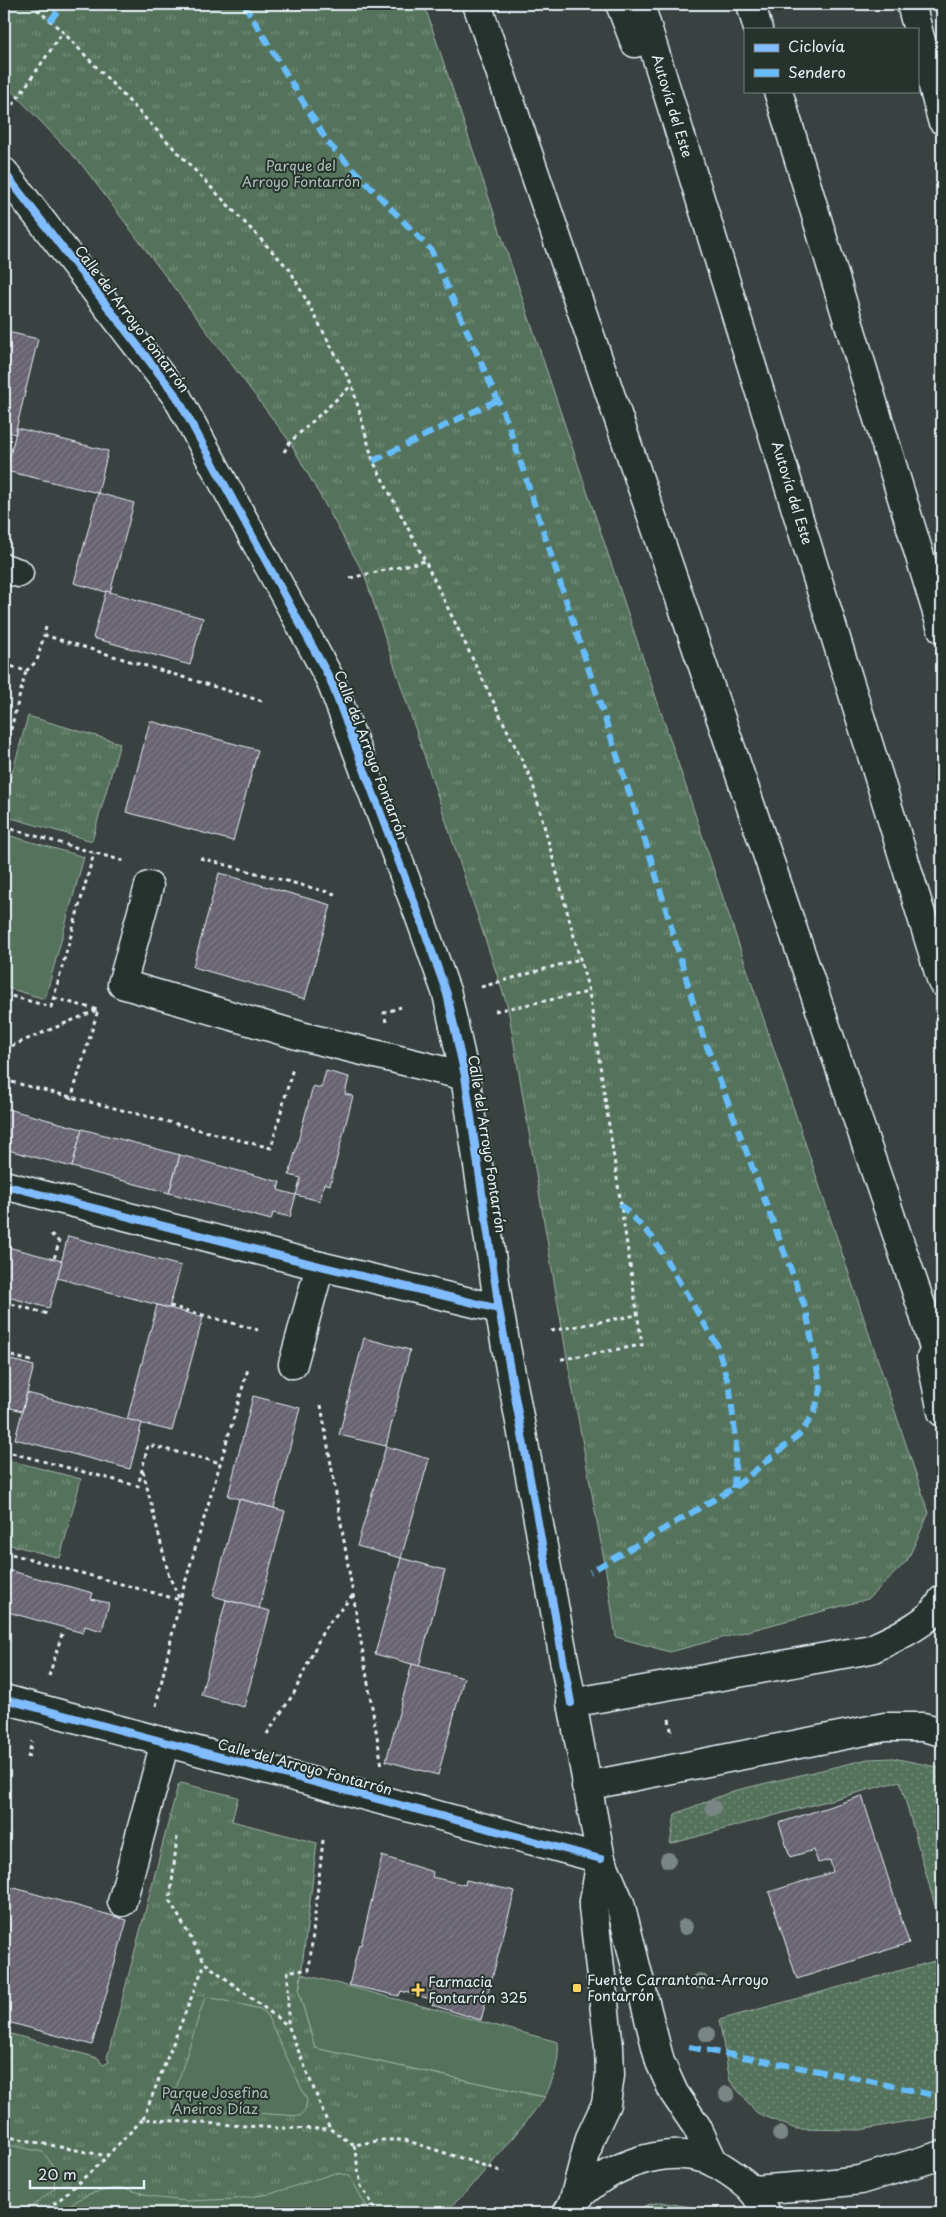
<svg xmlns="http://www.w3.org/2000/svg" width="946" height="2217" font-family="'Playpen Sans',sans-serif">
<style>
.grass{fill:url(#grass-dots);stroke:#9eb2aa}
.park{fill:url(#park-tufts);stroke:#9eb2aa}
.garden{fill:#55735b;stroke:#9eb2aa}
.building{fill:url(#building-hatch);stroke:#e8f1f8}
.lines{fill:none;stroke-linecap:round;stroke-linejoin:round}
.street-casing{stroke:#e8f1f8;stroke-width:31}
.secondary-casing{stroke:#e8f1f8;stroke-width:31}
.primary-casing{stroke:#e8f1f8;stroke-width:31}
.highway-casing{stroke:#e8f1f8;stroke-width:31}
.path{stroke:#e8f1f8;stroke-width:3;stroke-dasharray:4 4;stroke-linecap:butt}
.street{stroke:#26332d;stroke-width:28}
.secondary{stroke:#26332d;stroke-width:28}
.primary{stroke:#26332d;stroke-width:28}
.highway{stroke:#26332d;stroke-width:28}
.quiet{stroke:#66bdfb;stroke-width:6;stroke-dasharray:12 6;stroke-linecap:butt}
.cycleway-casing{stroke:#26332d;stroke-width:11}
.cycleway{stroke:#80bcff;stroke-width:8}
.tree{fill:#798683}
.poi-dot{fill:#ffd166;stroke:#26332d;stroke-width:2}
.labels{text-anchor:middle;stroke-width:4;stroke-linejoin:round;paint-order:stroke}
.street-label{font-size:14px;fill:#e8f1f8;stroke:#26332d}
.park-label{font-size:14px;fill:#adbfb9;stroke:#26332d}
.poi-label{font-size:14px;fill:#e8f1f8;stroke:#26332d;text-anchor:start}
</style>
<defs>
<pattern id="grass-dots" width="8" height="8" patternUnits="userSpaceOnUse" patternTransform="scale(1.25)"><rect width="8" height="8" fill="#55735b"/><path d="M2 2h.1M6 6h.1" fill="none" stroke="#768e7b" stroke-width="1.8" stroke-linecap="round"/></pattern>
<pattern id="park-tufts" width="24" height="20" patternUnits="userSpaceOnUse" patternTransform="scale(1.25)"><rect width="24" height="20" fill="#55735b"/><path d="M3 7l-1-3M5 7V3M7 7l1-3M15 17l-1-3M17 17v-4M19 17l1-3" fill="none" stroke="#768e7b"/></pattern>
<pattern id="building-hatch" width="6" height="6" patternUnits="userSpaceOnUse" patternTransform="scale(1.25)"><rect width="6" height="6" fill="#67636f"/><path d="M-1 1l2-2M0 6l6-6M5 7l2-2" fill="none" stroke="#7d7a84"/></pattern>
</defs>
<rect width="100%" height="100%" fill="#3a4141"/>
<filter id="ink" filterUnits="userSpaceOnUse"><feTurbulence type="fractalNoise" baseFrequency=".02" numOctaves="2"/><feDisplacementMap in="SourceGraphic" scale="10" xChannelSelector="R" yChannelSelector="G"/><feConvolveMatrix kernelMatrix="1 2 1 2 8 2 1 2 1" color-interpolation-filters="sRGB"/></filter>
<g filter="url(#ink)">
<g class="grass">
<path d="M893,1758L942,1768V1931L900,1781L670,1844L675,1814L733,1791L868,1759Z"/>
<path d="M942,1959V2115L860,2130L796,2129L757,2113L730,2081L719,2020Z"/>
<path d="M661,2202L690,2207L701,2213H629L647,2205Z"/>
</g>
<g class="park">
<path d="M4,4H424L929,1513L907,1561L868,1599L670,1652L616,1637L605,1565L567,1358L508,1008L364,574L290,442L82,165L4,83Z"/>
<path d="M28,716L120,743L92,841L4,816V802Z"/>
<path d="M4,1459L81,1479L60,1558L4,1543Z"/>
<path d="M181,1783L238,1797L232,1821L317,1843L299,1992L315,2048L545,2097L529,2118L466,2193L445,2211L442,2213H4V2032L98,2058L103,2065L109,2062L107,2058L178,1785Z"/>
</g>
<g class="garden">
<path d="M4,834L84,857L45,999L4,987Z"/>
<path d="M302,1974L558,2042C560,2062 553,2079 545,2097L315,2048L299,1992Z"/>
<path d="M208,1997L260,2009L266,2013L307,2100L305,2110L300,2116L173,2108L172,2101L204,2000Z"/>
<path d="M4,2144L43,2152L53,2166L55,2188L23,2213H4Z"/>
<path d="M335,2173L349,2175L370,2213H55L89,2194L111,2189L123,2188L158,2198L187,2201L235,2199L270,2194Z"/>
</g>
<g class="building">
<path d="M4,331L38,339L15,434L4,431Z"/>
<path d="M17,428L108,451L98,493L6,471Z"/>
<path d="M98,493L134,503L110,593L74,583Z"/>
<path d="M106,591L203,618L190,665L93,638Z"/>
<path d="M150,721L258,750L233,841L126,812Z"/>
<path d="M219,873L331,905L305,999L193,967Z"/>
<path d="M326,1071L349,1077L345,1094L353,1096L330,1185L324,1183L320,1201L296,1195L301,1178L289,1175L313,1086L321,1088Z"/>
<path d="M4,1108L82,1129L72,1167L4,1149Z"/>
<path d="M82,1129L180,1155L169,1193L72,1167Z"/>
<path d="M180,1155L280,1182L278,1190L296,1195L290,1217L273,1213L271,1220L169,1193Z"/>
<path d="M68,1236L181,1266L169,1308L57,1278Z"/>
<path d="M4,1246L62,1261L49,1308L4,1296Z"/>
<path d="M157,1305L203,1317L172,1431L127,1420Z"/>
<path d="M364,1338L410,1350L386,1446L339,1435Z"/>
<path d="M4,1358L34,1366L22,1411L4,1406Z"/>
<path d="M27,1393L142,1423L130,1469L15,1439Z"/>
<path d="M253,1396L300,1408L274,1508L228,1496Z"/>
<path d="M386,1446L429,1459L401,1558L357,1546Z"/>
<path d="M239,1499L285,1511L259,1609L213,1596Z"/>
<path d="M401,1558L445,1570L419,1666L375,1654Z"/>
<path d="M4,1569L93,1593L91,1599L109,1603L102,1631L85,1626L83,1633L4,1611Z"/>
<path d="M226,1600L270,1611L244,1707L201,1695Z"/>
<path d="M412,1664L464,1678L438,1775L386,1761Z"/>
<path d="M862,1796L909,1943L797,1979L769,1892L833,1872L830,1860L818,1863L814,1850L790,1857L779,1823Z"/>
<path d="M382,1856L433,1872L432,1877L465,1885L466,1880L515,1891L481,2020L432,2005L434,2000L401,1991L399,1996L349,1985L359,1944L361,1945Z"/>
<path d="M4,1885L127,1920L92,2045L4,2021Z"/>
</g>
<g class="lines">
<defs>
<g id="street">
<path d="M4,568L19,573"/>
<path d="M149,886L122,984L301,1036L465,1076"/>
<path d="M4,1185L320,1266L499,1309"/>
<path d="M293,1364L320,1266"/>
<path d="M4,1699L601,1859"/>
<path d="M122,1902L165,1742"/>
</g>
<g id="secondary">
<path d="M4,172L177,397L330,679L419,915L447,994L465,1076L499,1309L601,1859L620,1903L660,2062L674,2093L697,2127L714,2163"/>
<path d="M573,2203L590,2138L606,2104L610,2075L609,2047L593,1907L601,1859"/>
</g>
<g id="primary">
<path d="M752,2190L807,2186L860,2180L942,2155"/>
<path d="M567,2213C591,2170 669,2139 715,2163C724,2168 745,2182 752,2190C758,2196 762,2206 766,2213"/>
</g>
<g id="highway">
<path d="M477,4L921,1305L942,1375"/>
<path d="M620,4L635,43"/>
<path d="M640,4L942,982"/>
<path d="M751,4L758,29"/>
<path d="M911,4L942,120"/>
<path d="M778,91L942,629"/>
<path d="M931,1358L942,1412"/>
<path d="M571,1703L871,1649C893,1639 932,1622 942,1600"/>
<path d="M586,1786L885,1727H923L942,1732"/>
</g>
</defs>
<use href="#street" class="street-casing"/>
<use href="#secondary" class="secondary-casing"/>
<use href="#primary" class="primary-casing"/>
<use href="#highway" class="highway-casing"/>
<g class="path">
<path d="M31,4L63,32L290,270L352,385L373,461L425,561L532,781L589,992L642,1345L557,1360"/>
<path d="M4,118L63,32"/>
<path d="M284,452L290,442L352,385"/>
<path d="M350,578L425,561"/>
<path d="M46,627L44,635L265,702"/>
<path d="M4,664L26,671L4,756"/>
<path d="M26,671L37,661L44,635"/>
<path d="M4,827L127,862"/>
<path d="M200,858L335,894"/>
<path d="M481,987L580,959"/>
<path d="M4,994L51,1007L94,853"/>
<path d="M54,998L98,1010L71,1099"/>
<path d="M495,1011L589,992"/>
<path d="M386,1022L384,1013L401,1007"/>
<path d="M4,1049L97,1010"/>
<path d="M4,1080L271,1148L293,1068"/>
<path d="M51,1234L59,1242L54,1259"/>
<path d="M4,1302L48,1314"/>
<path d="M170,1306L258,1330"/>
<path d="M551,1331L637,1315"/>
<path d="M4,1354L35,1362"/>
<path d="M321,1405L382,1766"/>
<path d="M4,1451L138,1486L148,1445L221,1463"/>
<path d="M143,1471L169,1576L180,1600"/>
<path d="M4,1552L180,1600"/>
<path d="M49,1676L62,1634"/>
<path d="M156,1706L180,1600L248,1369"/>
<path d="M669,1719L672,1735"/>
<path d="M267,1734L294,1693L324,1629L353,1595"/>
<path d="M28,1758L32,1741"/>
<path d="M177,1837L170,1901L205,1963L287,2025"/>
<path d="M323,1840L309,1970L288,1971V2025L330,2129"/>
<path d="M143,2119L205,1963"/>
<path d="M4,2136L107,2156L143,2119L277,2128L330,2129L354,2145L383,2140H405L504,2172"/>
<path d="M354,2145L361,2186L378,2213"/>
<path d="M40,2213L58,2201L107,2157"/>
</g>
<use href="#street" class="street"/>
<use href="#secondary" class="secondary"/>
<use href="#primary" class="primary"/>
<use href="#highway" class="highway"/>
<g class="quiet">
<path d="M244,4L328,143L431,250L507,421L653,865L703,1036L806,1310L821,1389L814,1413L801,1433L734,1488L590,1572"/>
<path d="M50,21L63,4"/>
<path d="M373,461L497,400"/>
<path d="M620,1204L653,1238L717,1345L730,1389L736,1443L734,1488"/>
<path d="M689,2047L856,2078L942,2097"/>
</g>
<defs>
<g id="cycleway">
<path d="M4,172L177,397L330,679L419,915L447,994L465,1076L499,1309L571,1703"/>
<path d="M4,1185L320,1266L499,1309"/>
<path d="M4,1699L601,1859"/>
</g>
</defs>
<use href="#cycleway" class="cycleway-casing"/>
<use href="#cycleway" class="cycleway"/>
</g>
<g class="tree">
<circle cx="713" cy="1808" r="8"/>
<circle cx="668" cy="1860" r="8"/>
<circle cx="685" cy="1927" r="8"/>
<circle cx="700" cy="1981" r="8"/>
<circle cx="707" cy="2034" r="8"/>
<circle cx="727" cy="2094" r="8"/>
<circle cx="780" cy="2134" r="8"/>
</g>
</g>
<g class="poi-dot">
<rect x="572" y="1983" width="10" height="10" rx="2.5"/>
<path d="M415.5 1982.5h5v5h5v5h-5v5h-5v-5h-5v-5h5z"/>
</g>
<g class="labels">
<g class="street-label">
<text transform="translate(672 106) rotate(73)" y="5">Autovía del Este</text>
<text transform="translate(132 319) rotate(53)" y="5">Calle del Arroyo Fontarrón</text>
<text transform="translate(792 493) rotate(73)" y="5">Autovía del Este</text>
<text transform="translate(371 755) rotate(69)" y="5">Calle del Arroyo Fontarrón</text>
<text transform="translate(487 1144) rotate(81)" y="5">Calle del Arroyo Fontarrón</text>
<text transform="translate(305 1767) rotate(15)" y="5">Calle del Arroyo Fontarrón</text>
</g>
<g class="park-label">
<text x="301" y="171">Parque del<tspan x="301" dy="16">Arroyo Fontarrón</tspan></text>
<text x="215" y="2098">Parque Josefina<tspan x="215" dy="16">Aneiros Díaz</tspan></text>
</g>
<g class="poi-label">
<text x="587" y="1985">Fuente Carrantona-Arroyo<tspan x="587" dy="16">Fontarrón</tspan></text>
<text x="428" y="1987">Farmacia<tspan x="428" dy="16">Fontarrón 325</tspan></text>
</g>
</g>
<rect width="946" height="2217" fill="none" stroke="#26332d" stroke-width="20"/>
<rect x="10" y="10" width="926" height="2197" fill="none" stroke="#e8f1f8" stroke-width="2" filter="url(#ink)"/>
<rect x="744" y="28" width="175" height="65" fill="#26332d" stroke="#747f7e"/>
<rect x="754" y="44" width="25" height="8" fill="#80bcff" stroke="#747f7e"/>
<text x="788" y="52" font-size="15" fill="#e8f1f8">Ciclovía</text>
<rect x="754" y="69" width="25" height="8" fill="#66bdfb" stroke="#747f7e"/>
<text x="788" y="78" font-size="15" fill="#e8f1f8">Sendero</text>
<path d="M30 2180v8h114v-8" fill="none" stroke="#e8f1f8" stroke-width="2.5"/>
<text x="38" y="2180" font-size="15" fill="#e8f1f8" stroke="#26332d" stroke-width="4" paint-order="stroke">20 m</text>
</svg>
